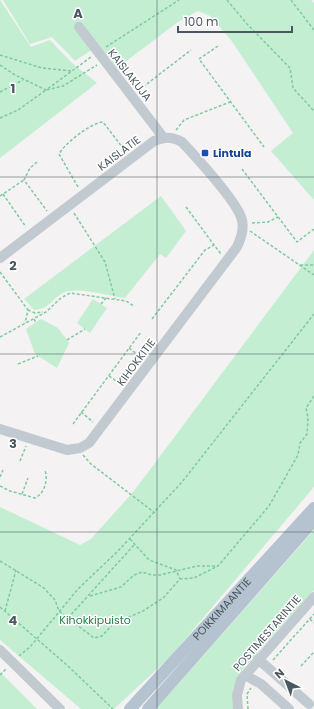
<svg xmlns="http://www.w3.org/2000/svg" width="314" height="709" font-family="Poppins,sans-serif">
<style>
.green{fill:#c4eed2}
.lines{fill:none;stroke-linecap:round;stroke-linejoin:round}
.path{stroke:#7eca9f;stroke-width:1.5;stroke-dasharray:3 2;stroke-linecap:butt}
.minor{stroke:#c1cad0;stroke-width:10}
.major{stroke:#b4c3cf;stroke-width:12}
.grid{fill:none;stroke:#4b575f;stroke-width:1;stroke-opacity:0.55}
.transit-dot{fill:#1a4fb4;stroke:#fff;stroke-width:1.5}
.labels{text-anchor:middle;stroke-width:3;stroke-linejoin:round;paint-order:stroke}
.street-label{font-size:11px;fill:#4b575f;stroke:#fff}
.transit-label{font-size:11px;font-weight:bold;fill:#164399;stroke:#fff;text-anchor:start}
.park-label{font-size:11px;fill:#1d7e47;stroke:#fff}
.grid-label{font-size:13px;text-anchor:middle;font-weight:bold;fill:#4b575f;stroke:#fff;stroke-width:3;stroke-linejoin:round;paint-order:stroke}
</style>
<rect width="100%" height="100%" fill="#f4f2f2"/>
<g class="green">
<path d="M0,0L31,47L50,40L72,63L97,83L0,158Z"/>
<path d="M3,0H311L314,3V200L271,151L293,133L231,40L210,16L198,11L178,22L117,68L99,45L75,61L52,37L30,44Z"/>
<path d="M161,196L186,231L166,258L160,254L125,298C109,296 76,286 63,293C50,300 51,308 34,310L24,299Z"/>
<path d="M314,250V487L170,657L114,709H81L0,640V507L80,545L91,539L134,491Z"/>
<path d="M93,299L107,308L90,333L77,323Z"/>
<path d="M41,319L58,328L69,343L57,368L35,354L26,329Z"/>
<path d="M314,530V590L242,670L233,689V709H156Z"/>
<path d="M0,672L37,709H0Z"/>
</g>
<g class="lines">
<g class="path">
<path d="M227,0L247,24L290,68L293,88L314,111"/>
<path d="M291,0L314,30"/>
<path d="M218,46L199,59L264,147"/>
<path d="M106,47L179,0"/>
<path d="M0,55L42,68L72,71"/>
<path d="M0,65L15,75L46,90L91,57"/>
<path d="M139,90L191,50"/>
<path d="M0,92L23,80"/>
<path d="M0,118L18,110L46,90L63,86L97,65"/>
<path d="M176,130L184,120L230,102"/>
<path d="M37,162L30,168L24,180L47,211"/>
<path d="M242,169L297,242L314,229"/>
<path d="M78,187L59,154C65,143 91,123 103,122L126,152"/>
<path d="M3,194L26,227"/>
<path d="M0,196L24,180"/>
<path d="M186,207L214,245"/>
<path d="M74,213L105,262L115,299"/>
<path d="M252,223L268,222L278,217"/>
<path d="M250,231L314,275"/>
<path d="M300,265H314"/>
<path d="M0,272L28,310L25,323"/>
<path d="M101,304L106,298"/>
<path d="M28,310L35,313L43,312"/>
<path d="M34,319L36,323"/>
<path d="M152,319L205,250L214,245L221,254"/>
<path d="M0,337L46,312L61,298L70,293L126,301L134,306"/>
<path d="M67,340L85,329"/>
<path d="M129,348L142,358"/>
<path d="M18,364L38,356"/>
<path d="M109,376L122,385"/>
<path d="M81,412L93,422"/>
<path d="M73,424L141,332"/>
<path d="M83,455L91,464L155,513"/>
<path d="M20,461L26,446"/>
<path d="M0,477L3,470"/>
<path d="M0,486L10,491L35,498C45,493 48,480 45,470"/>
<path d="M22,494L28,478"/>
<path d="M130,539L149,560L176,570L180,579"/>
<path d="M0,561L44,588L55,600L59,611L94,638L102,636L113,624L143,611L163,598L180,579L194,578L218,566L269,506L298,455L300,443L307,434L308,418L306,408L314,396"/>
<path d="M90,596L121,587L134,575L142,572L152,575H160L197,566H218"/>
<path d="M0,607L68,666L113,709"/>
<path d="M5,611L16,570"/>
<path d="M68,618L134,545"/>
<path d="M310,619L314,623"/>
<path d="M19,656L30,647L78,589L118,551L182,482L314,314"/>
<path d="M273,660L314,614"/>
<path d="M301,666L314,652"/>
<path d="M0,675L7,668"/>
<path d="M248,709L247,694L251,688"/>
</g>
<g class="minor">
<path d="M79,27L163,137"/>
<path d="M0,258L154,141C165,137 171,136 182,142C195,156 238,203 242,220C244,230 241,238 237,247L89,443L80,448L67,450L0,429"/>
<path d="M0,650L60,709"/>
<path d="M258,659L309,704"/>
<path d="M245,675L261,684L289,709"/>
<path d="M238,709L237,695L241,680L314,597"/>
</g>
<g class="major">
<path id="s1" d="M130,709L314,508"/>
<path d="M148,709L314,520"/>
</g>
</g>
<path class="grid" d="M157,0V709M0,177H314M0,354H314M0,532H314"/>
<rect class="transit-dot" x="201" y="149" width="8" height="8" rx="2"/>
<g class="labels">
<g class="street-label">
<text transform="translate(130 75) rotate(52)" y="4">KAISLAKUJA</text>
<text transform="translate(119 153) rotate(-37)" y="4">KAISLATIE</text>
<text transform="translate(136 362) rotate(-53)" y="4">KIHOKKITIE</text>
<text dy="4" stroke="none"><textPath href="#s1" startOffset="136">POIKKIMAANTIE</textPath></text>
<text transform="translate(267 633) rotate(-49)" y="4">POSTIMESTARINTIE</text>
</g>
<g class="transit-label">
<text x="213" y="157">Lintula</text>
</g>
<g class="park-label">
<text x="95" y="624">Kihokkipuisto</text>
</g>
</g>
<g class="grid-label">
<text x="78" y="18">A</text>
<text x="13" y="93">1</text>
<text x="13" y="270">2</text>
<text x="13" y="448">3</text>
<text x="13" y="625">4</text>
</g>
<g transform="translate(286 681) rotate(318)" stroke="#ffffff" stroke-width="3" paint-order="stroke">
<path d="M0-3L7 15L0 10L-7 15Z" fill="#4b575f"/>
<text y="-6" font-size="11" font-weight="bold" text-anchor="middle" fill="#4b575f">N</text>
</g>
<path d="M178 26v6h114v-6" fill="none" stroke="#4b575f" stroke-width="2"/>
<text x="184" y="26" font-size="12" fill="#4b575f" stroke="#ffffff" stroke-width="3" paint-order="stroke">100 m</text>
</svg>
